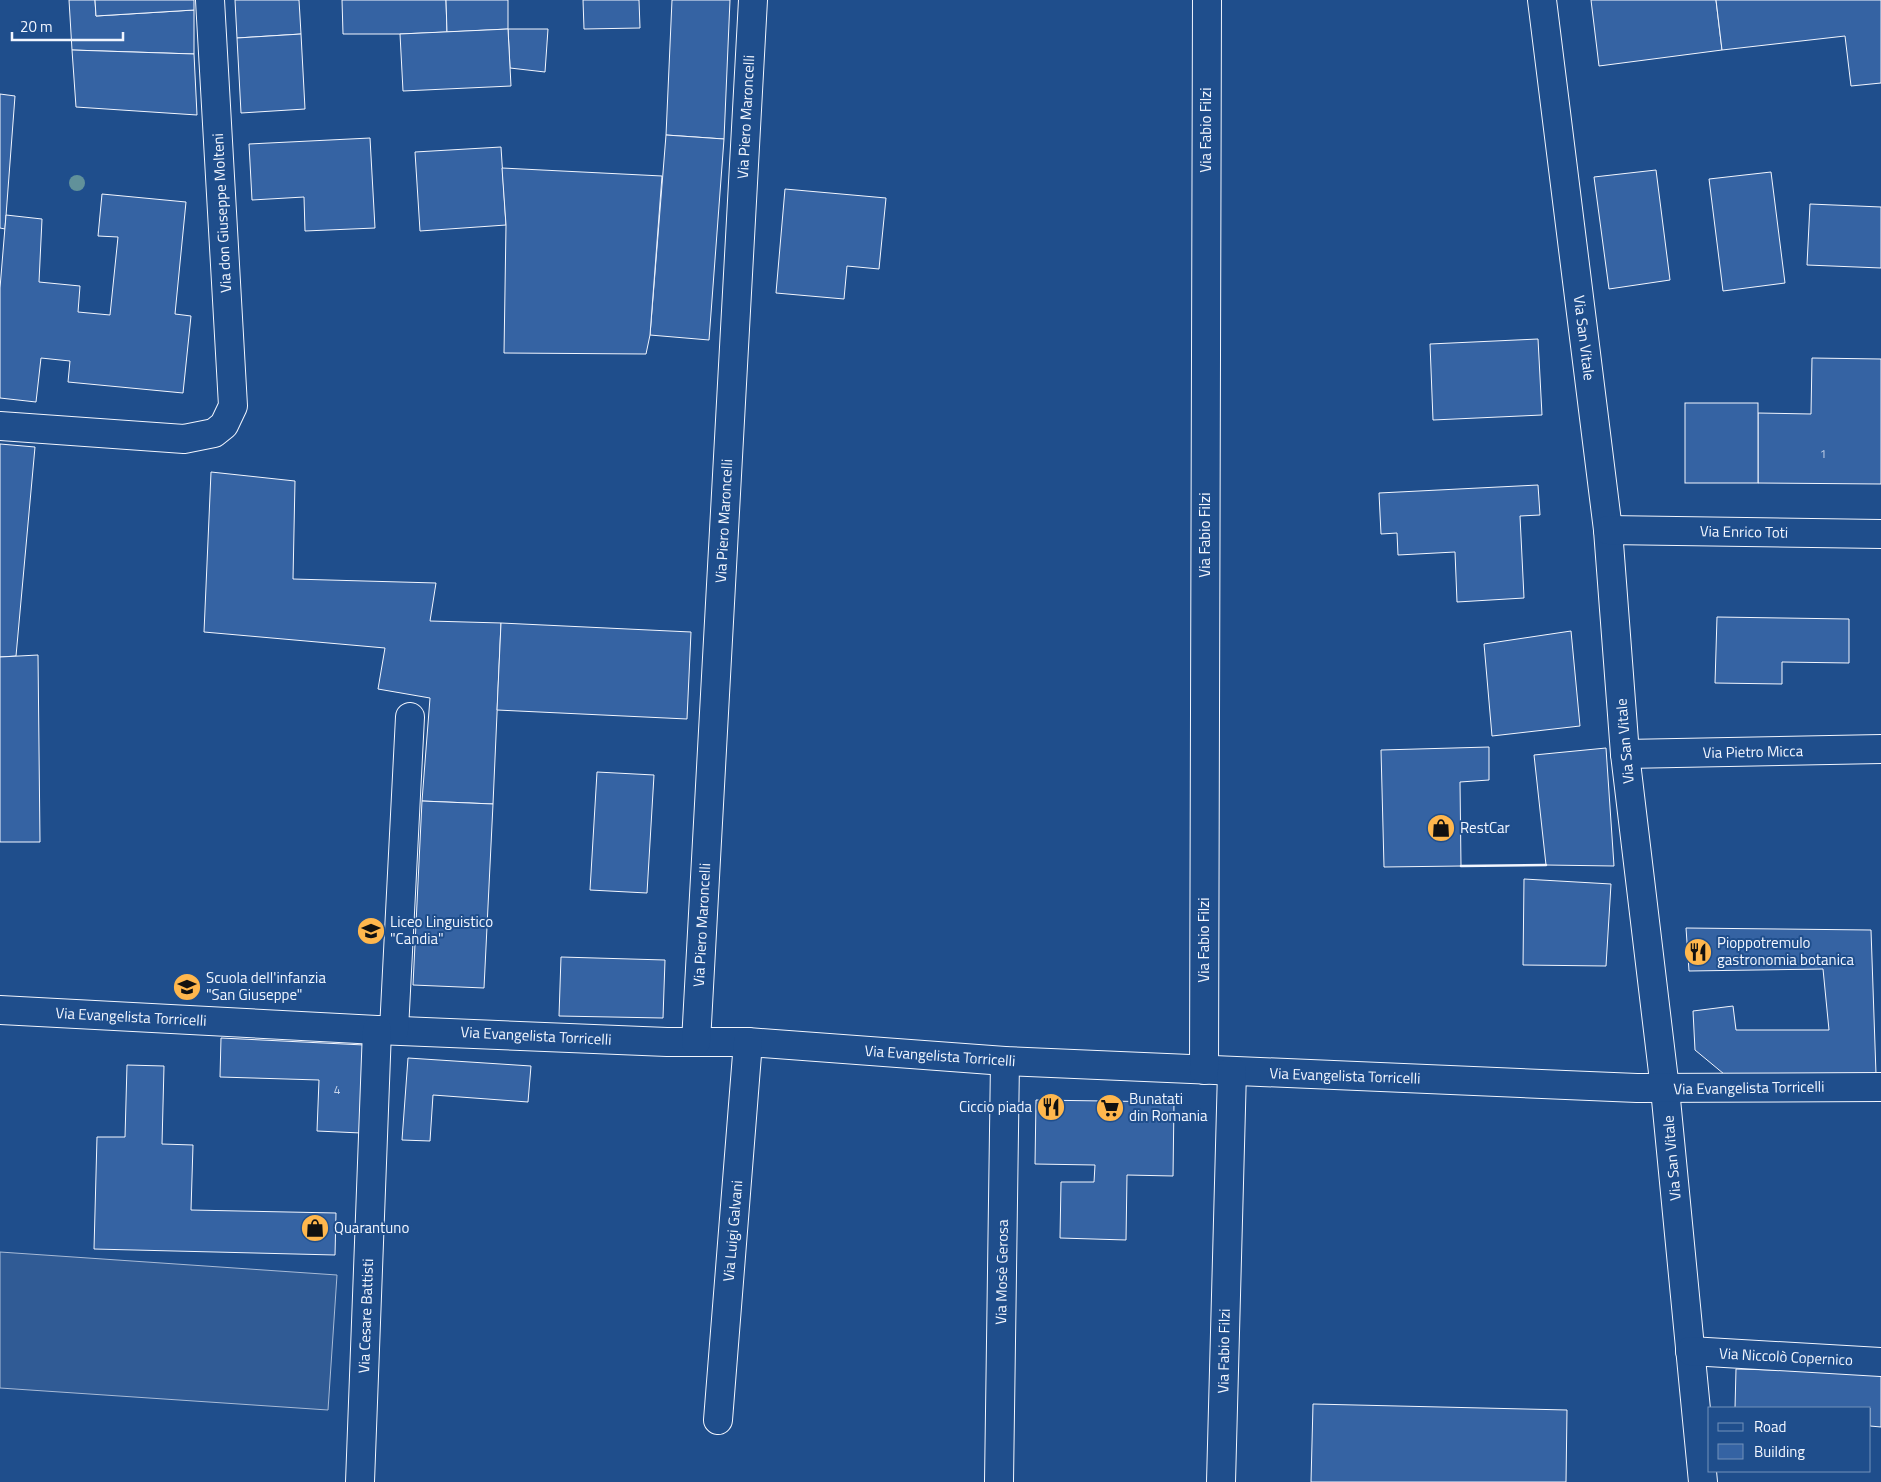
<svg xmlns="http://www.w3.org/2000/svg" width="1881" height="1482" font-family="'Titillium Web',sans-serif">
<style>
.parking{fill:#305b95;stroke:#a8bbd7}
.building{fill:#3563a3;stroke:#f2f6ff}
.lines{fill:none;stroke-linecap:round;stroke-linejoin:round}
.minor-casing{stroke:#f2f6ff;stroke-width:30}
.minor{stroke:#1f4e8c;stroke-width:28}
.wall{stroke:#f2f6ff;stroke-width:2.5}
.tree{fill:#61919a}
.labels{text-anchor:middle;stroke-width:4;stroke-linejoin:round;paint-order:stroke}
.number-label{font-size:12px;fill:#c3d1e8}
.street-label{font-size:15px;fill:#f2f6ff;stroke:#1f4e8c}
.poi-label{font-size:15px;fill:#f2f6ff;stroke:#1f4e8c;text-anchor:start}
</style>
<rect width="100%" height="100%" fill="#1f4e8c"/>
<path class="parking" d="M0,1252L337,1275L328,1410L0,1388Z"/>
<g class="building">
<path d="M69,0H95L96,16L194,10V54L72,50Z"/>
<path d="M95,0H194V10L96,16Z"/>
<path d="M235,0H299L301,34L237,38Z"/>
<path d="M342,0H446L447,32L400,34H343Z"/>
<path d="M446,0H508V29L447,32Z"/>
<path d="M583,0H639L640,28L584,29Z"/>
<path d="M672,0H730L724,139L666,135Z"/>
<path d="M1591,0H1716L1722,50L1599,66Z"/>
<path d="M1716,0H1881V83L1851,86L1845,36L1722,50Z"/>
<path d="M508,29H548L545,72L510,68Z"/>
<path d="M508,29L511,86L403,91L400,34Z"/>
<path d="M301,34L305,109L241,113L237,38Z"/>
<path d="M72,50L194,54L197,115L76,107Z"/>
<path d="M0,94L15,96L5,229L0,228Z"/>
<path d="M666,135L724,139L709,340L650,335Z"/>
<path d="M370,138L375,228L305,231L304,197L252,200L249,144Z"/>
<path d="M501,147L506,225L420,231L415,152Z"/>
<path d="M502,168L662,176L650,335L646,354L504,353L506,225Z"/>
<path d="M1656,170L1670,280L1609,289L1594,177Z"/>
<path d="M1771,172L1785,283L1723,291L1709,179Z"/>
<path d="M785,189L886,198L879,269L847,266L844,299L776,293Z"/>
<path d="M102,194L186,202L175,314L191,316L183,393L68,382L70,361L41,358L36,402L0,398V288L6,215L42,219L39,282L80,286L78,312L110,315L118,237L98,236Z"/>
<path d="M1810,204L1881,207V268L1807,265Z"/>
<path d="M1538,339L1542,415L1433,420L1430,344Z"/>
<path d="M1812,358L1881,359V484L1758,483V413L1811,414Z"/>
<rect x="1685" y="403" width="73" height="80"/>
<path d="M0,444L35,447L16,656L0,657Z"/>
<path d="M211,472L295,481L293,579L436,583L430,621L501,623L493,804L422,801L430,698L378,689L385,648L204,632Z"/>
<path d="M1538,485L1540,515L1520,516L1524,598L1457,602L1455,552L1398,555L1397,533L1381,534L1379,493Z"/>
<path d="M1717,617L1849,619V663L1782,662V684L1715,683Z"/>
<path d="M501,623L691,632L687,719L497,710Z"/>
<path d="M1571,631L1580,726L1492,736L1484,644Z"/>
<path d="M38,655L40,842H0V657Z"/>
<path d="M1489,747V780L1460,782L1461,866L1384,867L1381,750Z"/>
<path d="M1606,748L1614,866L1546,865L1534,755Z"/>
<path d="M597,772L654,775L647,893L590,890Z"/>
<path d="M422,801L493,804L484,988L413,985Z"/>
<path d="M1524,879L1611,884L1606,966L1523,965Z"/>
<path d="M1686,928L1871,930L1876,1074H1724L1695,1050L1693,1011L1733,1006L1736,1030H1829L1823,969L1689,971Z"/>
<path d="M561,957L665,960L663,1018L559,1016Z"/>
<path d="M221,1038L364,1045L361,1133L317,1131L319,1080L220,1077Z"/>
<path d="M408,1058L531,1066L528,1102L433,1095L430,1141L402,1140Z"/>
<path d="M127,1065L164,1066L162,1144L193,1145L191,1210L336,1213L335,1255L94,1249L97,1137H125Z"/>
<path d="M1036,1100L1174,1102L1173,1176L1127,1175L1126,1240L1060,1238L1061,1182H1094L1095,1165L1035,1164Z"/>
<path d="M1736,1369L1881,1373V1427L1870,1426V1408H1735Z"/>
<path d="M1313,1404L1567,1410L1566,1482H1311Z"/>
</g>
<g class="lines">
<defs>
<g id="minor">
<path d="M1542,0L1608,530L1625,754L1665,1089L1703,1482"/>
<path d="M0,426L184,439L214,433L224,425L233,406L210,0"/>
<path d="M1608,530L1881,534"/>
<path d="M1625,754L1881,749"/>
<path d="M0,1010L377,1030L667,1042H748L1005,1061L1637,1088L1881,1087"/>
<path d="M394,1030L410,717"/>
<path d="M696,1042L753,0"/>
<path d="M1204,1070L1207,0"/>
<path d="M1690,1351L1881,1362"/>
<path d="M718,1420L748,1042"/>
<path d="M360,1482L377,1030"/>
<path d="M999,1482L1005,1061"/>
<path d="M1221,1482L1232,1071"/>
</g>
</defs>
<use href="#minor" class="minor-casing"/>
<use href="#minor" class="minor"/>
<path class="wall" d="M1461,866L1546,865"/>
</g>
<circle class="tree" cx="77" cy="183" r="8"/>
<defs>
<symbol id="shop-disc" viewBox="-11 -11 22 22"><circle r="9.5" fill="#ffb74d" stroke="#1f4e8c"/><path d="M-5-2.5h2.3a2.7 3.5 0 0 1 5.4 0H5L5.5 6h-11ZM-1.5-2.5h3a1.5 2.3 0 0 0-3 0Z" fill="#111"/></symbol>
<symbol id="school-disc" viewBox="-11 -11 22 22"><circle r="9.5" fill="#ffb74d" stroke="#1f4e8c"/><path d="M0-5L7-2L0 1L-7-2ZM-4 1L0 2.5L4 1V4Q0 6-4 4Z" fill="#111"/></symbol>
<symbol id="restaurant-disc" viewBox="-11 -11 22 22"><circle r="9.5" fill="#ffb74d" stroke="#1f4e8c"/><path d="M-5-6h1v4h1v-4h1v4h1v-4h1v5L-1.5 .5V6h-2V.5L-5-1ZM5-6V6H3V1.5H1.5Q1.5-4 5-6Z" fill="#111"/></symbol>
<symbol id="supermarket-disc" viewBox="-11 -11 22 22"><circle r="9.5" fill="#ffb74d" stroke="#1f4e8c"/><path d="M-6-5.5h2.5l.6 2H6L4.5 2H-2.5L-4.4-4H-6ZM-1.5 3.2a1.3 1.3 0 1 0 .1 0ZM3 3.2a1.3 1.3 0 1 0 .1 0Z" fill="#111"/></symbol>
</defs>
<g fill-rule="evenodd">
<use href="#shop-disc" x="1425" y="812" width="32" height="32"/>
<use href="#school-disc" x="355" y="915" width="32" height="32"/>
<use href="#restaurant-disc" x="1682" y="936" width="32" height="32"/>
<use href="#school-disc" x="171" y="971" width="32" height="32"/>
<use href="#restaurant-disc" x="1035" y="1091" width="32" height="32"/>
<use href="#supermarket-disc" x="1094" y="1092" width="32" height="32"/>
<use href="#shop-disc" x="299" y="1212" width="32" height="32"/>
</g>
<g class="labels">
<g class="number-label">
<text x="1823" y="458">1</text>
<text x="337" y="1094">4</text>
</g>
<g class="street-label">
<text transform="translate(746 117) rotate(-87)" y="5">Via Piero Maroncelli</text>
<text transform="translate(1206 130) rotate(-90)" y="5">Via Fabio Filzi</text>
<text transform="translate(222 213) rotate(-93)" y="5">Via don Giuseppe Molteni</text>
<text transform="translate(1584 338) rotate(83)" y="5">Via San Vitale</text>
<text transform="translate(724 521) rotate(-87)" y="5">Via Piero Maroncelli</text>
<text transform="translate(1744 532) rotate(1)" y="5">Via Enrico Toti</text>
<text transform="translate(1205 535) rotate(-90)" y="5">Via Fabio Filzi</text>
<text transform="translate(1625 741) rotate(-95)" y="5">Via San Vitale</text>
<text transform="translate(1753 752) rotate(-1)" y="5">Via Pietro Micca</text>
<text transform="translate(702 925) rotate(-87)" y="5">Via Piero Maroncelli</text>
<text transform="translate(1204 940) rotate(-90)" y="5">Via Fabio Filzi</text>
<text transform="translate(131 1017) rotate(3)" y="5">Via Evangelista Torricelli</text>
<text transform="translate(536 1036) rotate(3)" y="5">Via Evangelista Torricelli</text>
<text transform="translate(940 1056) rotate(4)" y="5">Via Evangelista Torricelli</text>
<text transform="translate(1345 1076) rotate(2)" y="5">Via Evangelista Torricelli</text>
<text transform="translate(1749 1088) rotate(-1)" y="5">Via Evangelista Torricelli</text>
<text transform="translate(1672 1158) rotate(-95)" y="5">Via San Vitale</text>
<text transform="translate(733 1231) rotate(-85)" y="5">Via Luigi Galvani</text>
<text transform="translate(1002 1272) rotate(-89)" y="5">Via Mosè Gerosa</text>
<text transform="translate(366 1316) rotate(-88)" y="5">Via Cesare Battisti</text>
<text transform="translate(1224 1351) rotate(-89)" y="5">Via Fabio Filzi</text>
<text transform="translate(1786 1357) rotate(3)" y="5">Via Niccolò Copernico</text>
</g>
<g class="poi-label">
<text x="1460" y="833">RestCar</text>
<text x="390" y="927">Liceo Linguistico<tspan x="390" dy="17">"Candia"</tspan></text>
<text x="1717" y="948">Pioppotremulo<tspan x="1717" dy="17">gastronomia botanica</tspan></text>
<text x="206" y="983">Scuola dell'infanzia<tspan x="206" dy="17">"San Giuseppe"</tspan></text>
<text x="1129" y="1104">Bunatati<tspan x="1129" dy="17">din Romania</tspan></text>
<text x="1032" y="1112" text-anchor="end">Ciccio piada</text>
<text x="334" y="1233">Quarantuno</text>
</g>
</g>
<rect x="1708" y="1407" width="162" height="65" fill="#1f4e8c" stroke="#7391ba"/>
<rect x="1718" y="1423" width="25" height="8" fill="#1f4e8c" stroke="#7391ba"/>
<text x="1754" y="1432" font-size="15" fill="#f2f6ff">Road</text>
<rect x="1718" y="1444" width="25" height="15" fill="#3563a3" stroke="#7391ba"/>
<text x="1754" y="1457" font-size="15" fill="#f2f6ff">Building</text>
<path d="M12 32v8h111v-8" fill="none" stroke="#f2f6ff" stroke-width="2.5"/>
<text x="20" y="32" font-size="15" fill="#f2f6ff" stroke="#1f4e8c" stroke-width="4" paint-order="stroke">20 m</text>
</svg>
